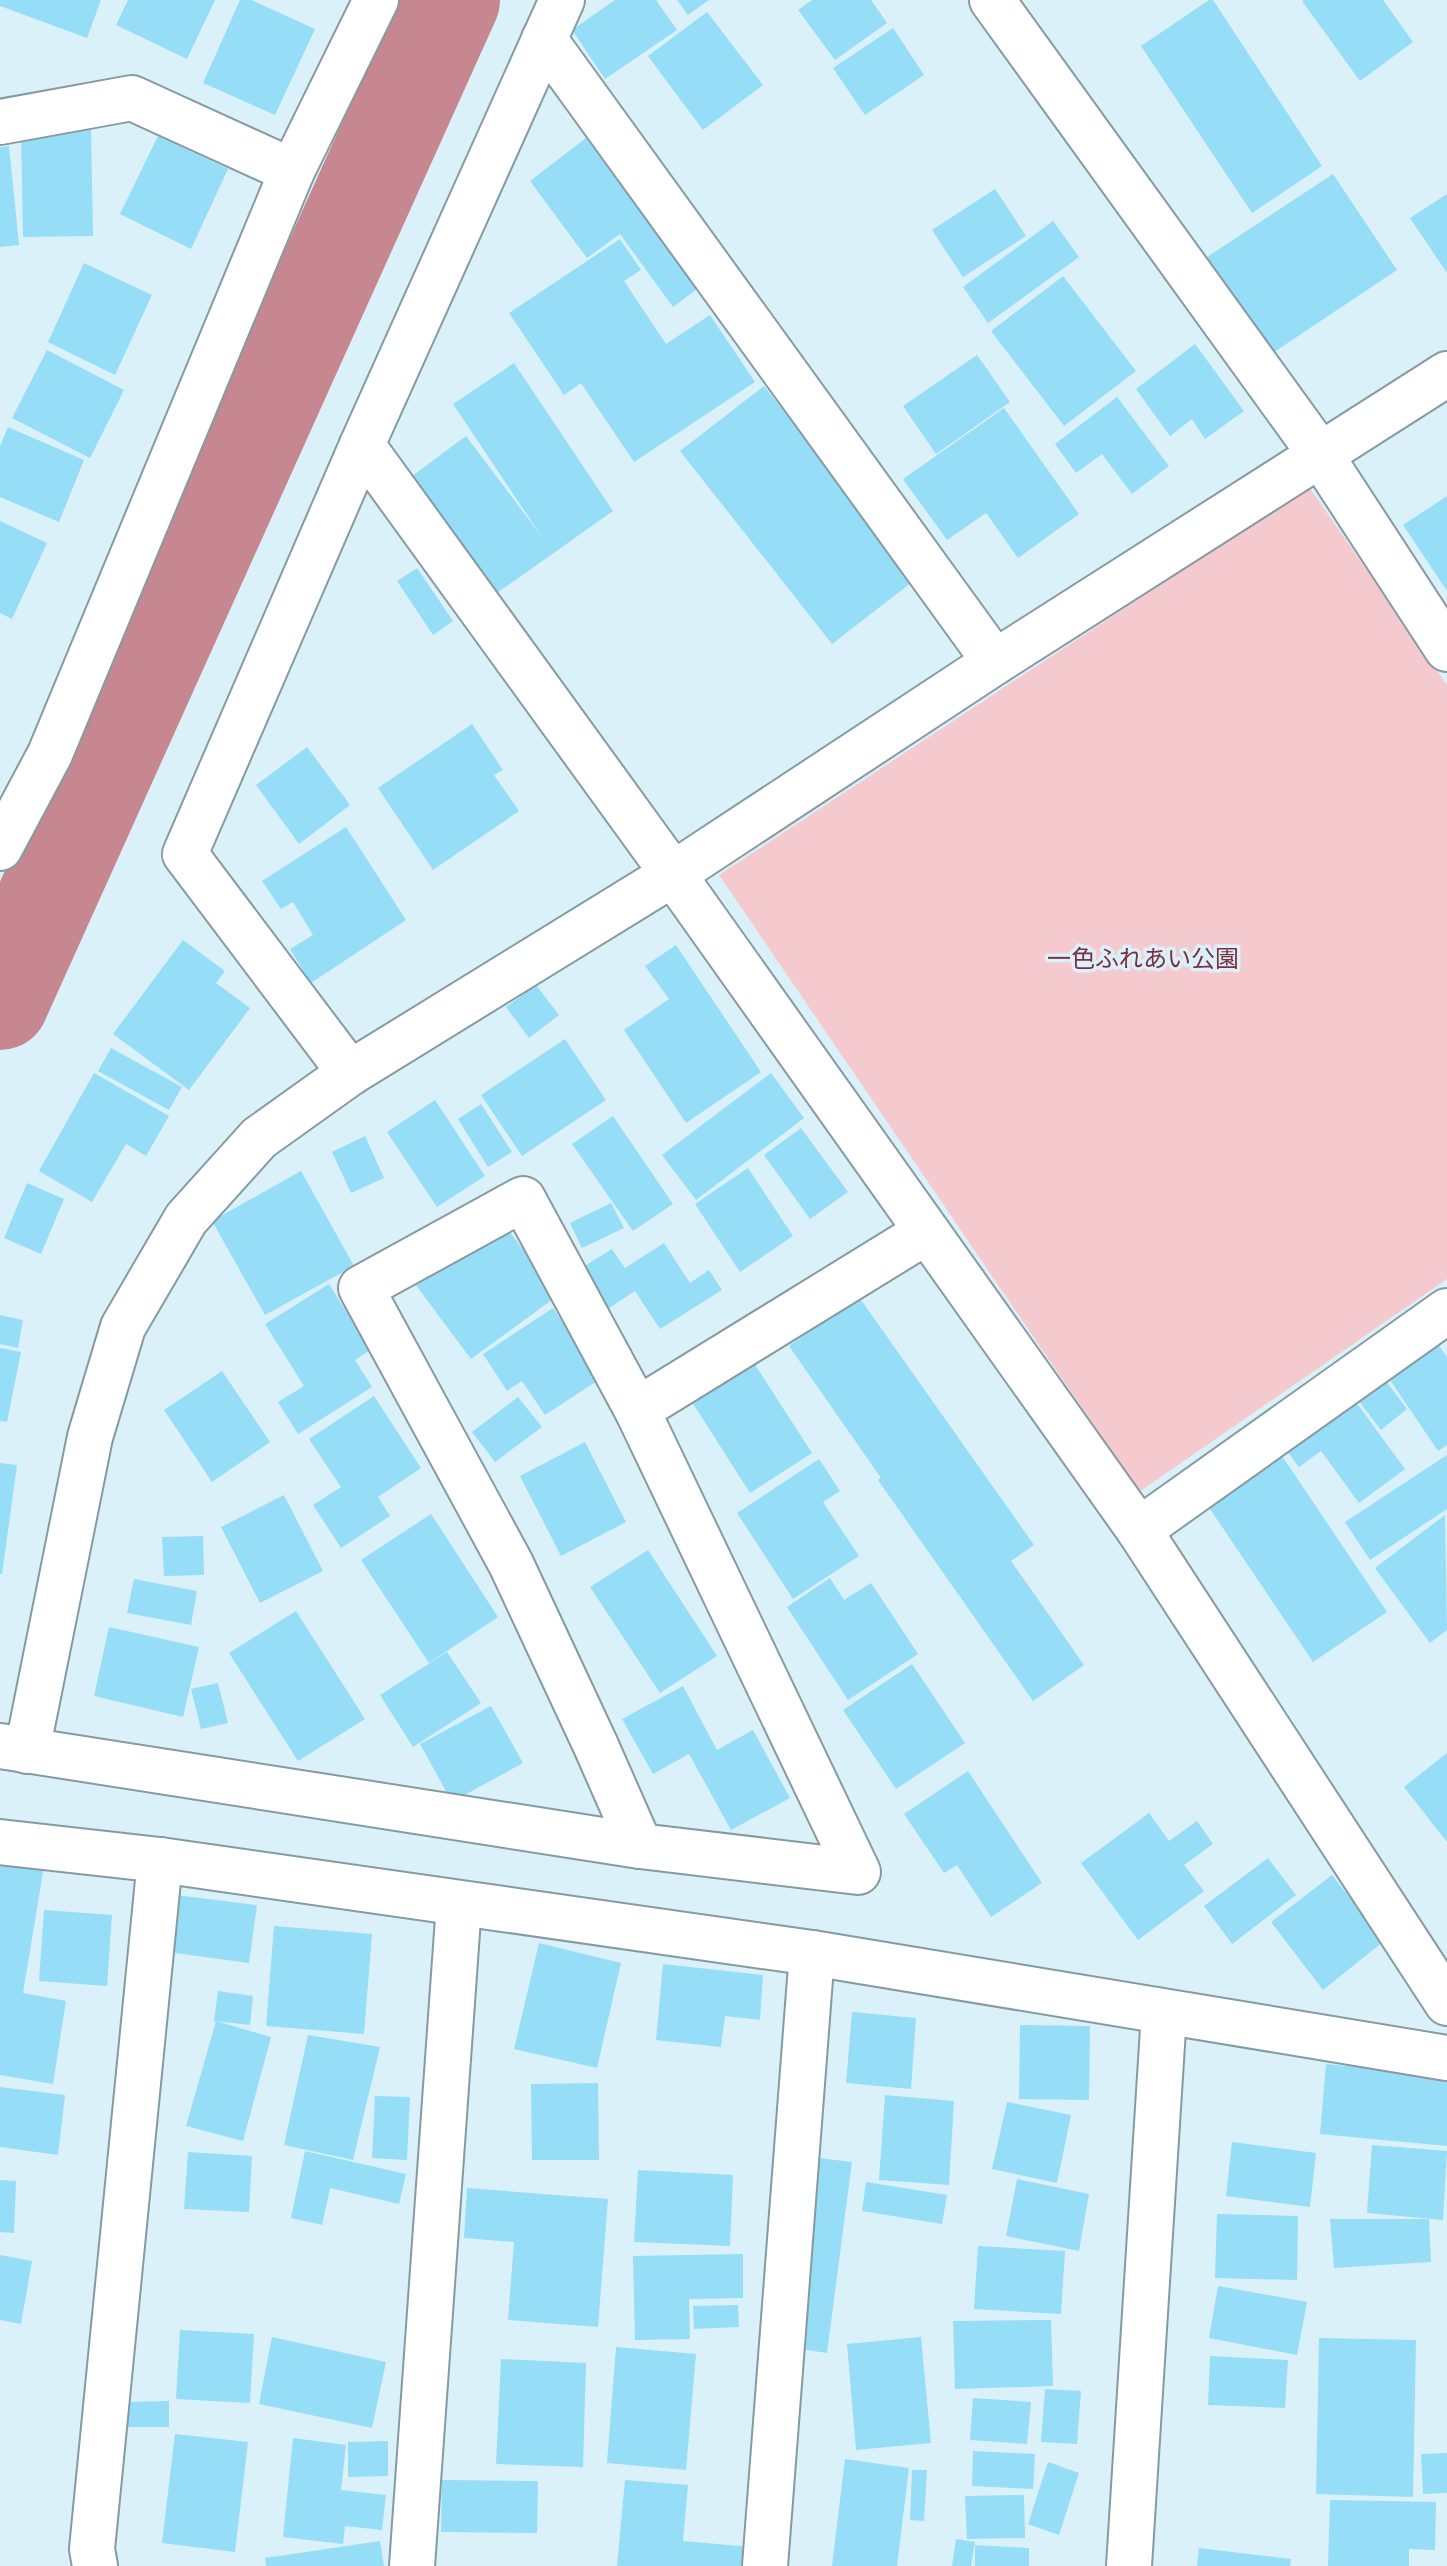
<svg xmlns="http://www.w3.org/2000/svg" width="1447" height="2566" font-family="Montserrat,'Noto Sans JP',sans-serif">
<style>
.green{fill:#f5cacf}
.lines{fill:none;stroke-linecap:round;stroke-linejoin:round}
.river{stroke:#c68790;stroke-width:98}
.building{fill:#96ddf7}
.minor-casing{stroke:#869aa2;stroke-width:48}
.minor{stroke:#fff;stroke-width:44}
.labels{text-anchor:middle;stroke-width:7;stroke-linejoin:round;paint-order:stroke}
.park-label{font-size:24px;fill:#7c2f40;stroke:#dbf1f9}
</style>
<rect width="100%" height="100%" fill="#dbf1f9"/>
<path class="green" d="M1309,487L1447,685V1279L1139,1492L719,875Z"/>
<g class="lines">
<path class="river" d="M0,1001L451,0"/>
</g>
<g class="building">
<path d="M0,0H101L87,38L0,6Z"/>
<path d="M128,0H215L187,59L116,25Z"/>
<path d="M240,0H251L315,29L275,115L203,83Z"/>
<path d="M615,0H656L677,30L605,79L572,30Z"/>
<path d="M677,0H709L688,15Z"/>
<path d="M812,0H871L887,23L835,60L798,10Z"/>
<path d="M1209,0H1213L1322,166L1252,213L1141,46Z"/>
<path d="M1304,0H1383L1413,42L1360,81L1302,1Z"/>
<path d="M707,12L763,85L703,130L648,56Z"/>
<path d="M893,28L924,75L865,115L833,68Z"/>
<path d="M91,129L93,236L23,237L21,130Z"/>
<path d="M158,136L228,169L191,249L120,214Z"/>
<path d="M586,138L697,289L673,307L620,234L587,258L530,181Z"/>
<path d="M9,146L19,245L0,247V147Z"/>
<path d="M1333,174L1397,270L1265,358L1201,261Z"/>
<path d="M995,189L1026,236L963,277L932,230Z"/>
<path d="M1447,194V273L1410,218Z"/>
<path d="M1053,221L1079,257L988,323L963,287Z"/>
<path d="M620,239L641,270L624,281L666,344L710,315L755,382L634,462L581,383L564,395L509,313Z"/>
<path d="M84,263L152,295L115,375L48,342Z"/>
<path d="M1063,276L1136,371L1064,426L991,331Z"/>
<path d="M1195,344L1244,411L1205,439L1192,419L1170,436L1136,389Z"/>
<path d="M47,350L124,390L90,458L12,418Z"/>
<path d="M977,355L1010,402L936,454L903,406Z"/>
<path d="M514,363L613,511L497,593L412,476L466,436L542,537L453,404Z"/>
<path d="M764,386L916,579L832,644L680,451Z"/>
<path d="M1117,397L1169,466L1132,494L1102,454L1076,473L1055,444Z"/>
<path d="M1004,408L1079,514L1018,558L986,513L947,540L903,479Z"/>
<path d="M8,427L84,460L59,522L0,497V446Z"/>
<path d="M1447,496V591L1403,525Z"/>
<path d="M0,521L47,543L12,619L0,613Z"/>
<path d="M417,568L453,621L433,635L397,581Z"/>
<path d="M472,724L503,770L494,775L519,811L433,870L378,788Z"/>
<path d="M307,747L350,805L299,844L256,785Z"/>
<path d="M346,827L406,920L311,983L290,949L313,935L293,902L281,909L262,881Z"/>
<path d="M183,940L225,971L216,983L250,1008L189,1090L113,1034Z"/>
<path d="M676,945L761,1072L686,1123L624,1030L669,999L645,966Z"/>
<path d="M536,985L559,1015L529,1038L506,1007Z"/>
<path d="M565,1039L606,1100L522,1156L481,1095Z"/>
<path d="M111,1048L182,1087L169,1110L98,1071Z"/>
<path d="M94,1073L169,1116L146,1156L126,1144L92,1202L39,1171Z"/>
<path d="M771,1073L804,1118L696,1200L662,1155Z"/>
<path d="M435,1100L485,1176L437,1207L387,1132Z"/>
<path d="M481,1104L512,1152L488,1167L458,1119Z"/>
<path d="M613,1116L673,1204L633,1231L572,1144Z"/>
<path d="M801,1128L848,1192L810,1219L764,1155Z"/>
<path d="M365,1136L384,1178L351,1193L332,1152Z"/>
<path d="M748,1168L793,1236L740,1272L695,1204Z"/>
<path d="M301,1171L354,1266L265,1315L212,1221Z"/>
<path d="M27,1183L64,1199L41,1254L4,1238Z"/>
<path d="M611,1203L624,1228L582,1248L570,1223Z"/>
<path d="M501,1220L557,1296L471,1359L415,1284Z"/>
<path d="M664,1243L690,1283L709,1270L722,1290L660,1329L635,1291L606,1310L580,1269L612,1249L625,1268Z"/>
<path d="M329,1284L370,1350L355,1360L372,1387L298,1434L278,1402L304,1386L265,1324Z"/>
<path d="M859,1297L1034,1545L1011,1561L1084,1665L1033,1701L878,1480L881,1478L789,1346Z"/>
<path d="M553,1308L600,1379L545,1415L522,1381L507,1391L483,1354Z"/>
<path d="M0,1315L23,1320L18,1348L0,1344Z"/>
<path d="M1433,1337L1447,1357V1445L1438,1451L1384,1371Z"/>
<path d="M0,1348L21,1352L7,1422L0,1421Z"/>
<path d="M754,1363L812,1453L750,1493L692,1402Z"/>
<path d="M222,1371L270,1442L212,1482L164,1410Z"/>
<path d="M1379,1372L1407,1409L1381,1430L1352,1392Z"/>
<path d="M1345,1387L1405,1469L1359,1503L1321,1451L1299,1467L1276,1436Z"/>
<path d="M374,1396L421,1468L378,1497L390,1516L341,1548L313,1505L341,1487L309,1439Z"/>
<path d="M518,1397L542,1427L495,1462L472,1432Z"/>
<path d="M585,1442L626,1522L561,1556L520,1476Z"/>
<path d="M1280,1453L1387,1612L1313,1662L1206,1503Z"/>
<path d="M1447,1455V1509L1370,1560L1345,1522Z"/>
<path d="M819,1459L840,1491L823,1502L859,1556L793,1599L737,1513Z"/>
<path d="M0,1463L17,1465L2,1574H0Z"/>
<path d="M284,1495L323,1571L260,1603L221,1527Z"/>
<path d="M431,1514L498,1617L429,1663L361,1560Z"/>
<path d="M1445,1515L1447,1630L1430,1643L1375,1568Z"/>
<path d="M203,1536L204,1575L164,1576L162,1537Z"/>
<path d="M648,1550L717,1656L660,1693L590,1587Z"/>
<path d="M830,1578L844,1600L871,1583L918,1654L848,1700L787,1607Z"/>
<path d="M134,1579L197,1591L191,1625L127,1613Z"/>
<path d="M296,1611L365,1719L298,1761L229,1653Z"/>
<path d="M109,1627L199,1647L183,1717L94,1696Z"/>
<path d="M447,1652L481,1703L413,1747L380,1695Z"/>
<path d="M912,1664L965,1743L896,1789L843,1710Z"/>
<path d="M218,1683L228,1723L201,1729L191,1689Z"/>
<path d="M683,1686L717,1750L753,1730L790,1798L731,1830L689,1754L653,1774L622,1719Z"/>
<path d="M491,1706L523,1763L452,1802L420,1744Z"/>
<path d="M1447,1753V1842L1404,1787Z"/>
<path d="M968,1771L1042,1883L991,1917L957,1865L944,1873L904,1814Z"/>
<path d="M1149,1813L1169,1841L1197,1821L1213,1844L1184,1865L1204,1891L1138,1940L1081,1863Z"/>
<path d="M0,1846L46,1854L23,1993L66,2001L53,2084L0,2075Z"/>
<path d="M1268,1858L1296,1895L1232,1944L1204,1906Z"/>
<path d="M1332,1875L1384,1941L1323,1990L1271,1922Z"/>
<path d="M176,1895L257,1905L249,1963L168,1952Z"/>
<path d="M44,1910L112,1915L107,1986L39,1981Z"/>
<path d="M274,1926L372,1934L364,2034L266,2026Z"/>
<path d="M539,1943L621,1963L597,2068L514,2049Z"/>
<path d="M663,1964L763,1975L760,2020L725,2016L721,2047L656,2040Z"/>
<path d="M218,1991L253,1996L250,2025L214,2021Z"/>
<path d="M852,2012L916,2018L911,2089L846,2083Z"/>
<path d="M216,2021L271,2037L243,2141L186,2126Z"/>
<path d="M1020,2025L1090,2026L1089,2100L1019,2099Z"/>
<path d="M308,2035L380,2047L353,2160L284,2145Z"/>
<path d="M1326,2064L1406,2072H1447V2146L1320,2134Z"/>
<path d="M598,2083L599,2160H532L531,2084Z"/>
<path d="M0,2087L65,2095L58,2155L0,2147Z"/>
<path d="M885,2095L954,2101L949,2185L879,2180Z"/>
<path d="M375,2096L410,2097L407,2160L372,2158Z"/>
<path d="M1007,2102L1071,2115L1057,2183L992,2169Z"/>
<path d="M1232,2142L1316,2153L1310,2207L1226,2196Z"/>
<path d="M1372,2145L1447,2151L1443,2220L1367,2213Z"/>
<path d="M305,2151L406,2174L399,2204L330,2188L322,2225L291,2218Z"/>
<path d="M188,2152L252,2156L249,2212L184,2209Z"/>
<path d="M819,2158L852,2162L827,2353L794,2348Z"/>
<path d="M638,2170L733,2175L730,2246L634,2242Z"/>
<path d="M1017,2179L1089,2194L1079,2251L1006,2236Z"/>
<path d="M0,2180L16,2181L14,2233L0,2232Z"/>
<path d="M866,2182L947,2195L942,2224L862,2211Z"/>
<path d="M467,2188L608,2199L598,2327L508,2320L514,2242L464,2238Z"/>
<path d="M1217,2214L1298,2216L1297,2280L1215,2278Z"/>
<path d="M1330,2219H1429L1431,2262L1334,2268Z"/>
<path d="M978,2246L1065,2251L1061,2314L974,2309Z"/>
<path d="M743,2254V2298L689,2299L690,2339L635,2340L633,2256Z"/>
<path d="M0,2255L32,2261L21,2324L0,2320Z"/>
<path d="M1218,2286L1307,2302L1297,2355L1209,2338Z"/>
<path d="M738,2305L739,2327L694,2329L693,2306Z"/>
<path d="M1051,2320L1053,2386L955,2389L953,2321Z"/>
<path d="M180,2330L254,2334L250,2403L176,2399Z"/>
<path d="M272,2337L386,2362L372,2428L259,2404Z"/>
<path d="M921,2337L931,2443L856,2450L847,2344Z"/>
<path d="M1319,2338L1416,2340L1413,2497L1316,2494Z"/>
<path d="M616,2347L696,2354L686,2470L607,2463Z"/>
<path d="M1210,2356L1288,2360L1285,2408L1208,2405Z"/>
<path d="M501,2359L586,2363L583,2467L496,2464Z"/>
<path d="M1045,2389L1081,2391L1077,2444L1041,2442Z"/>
<path d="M973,2398L1031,2402L1027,2444L970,2440Z"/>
<path d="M169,2401V2427H122V2402Z"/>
<path d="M175,2434L248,2442L235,2552L162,2543Z"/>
<path d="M293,2438L346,2445L341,2490L386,2495L382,2530L345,2526L343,2544L283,2537Z"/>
<path d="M388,2441V2476L348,2477V2442Z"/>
<path d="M973,2451L1035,2454L1033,2489L972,2486Z"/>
<path d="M1447,2453V2493L1423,2494L1421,2454Z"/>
<path d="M845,2459L909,2468L897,2566H832Z"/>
<path d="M1048,2462L1079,2473L1059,2535L1028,2524Z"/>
<path d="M912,2470H927L924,2521L910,2520Z"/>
<path d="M442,2480L538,2481L537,2533L441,2532Z"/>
<path d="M625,2480L688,2485L683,2541L751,2547L749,2566H617Z"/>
<path d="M1024,2495L1025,2538L967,2539L965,2496Z"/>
<path d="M1330,2500L1436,2502L1435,2550L1409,2549V2566H1328Z"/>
<path d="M956,2539L975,2542L971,2566H952Z"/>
<path d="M380,2541L384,2566H266L265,2558Z"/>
<path d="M975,2545L1029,2548V2566H975Z"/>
<path d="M1199,2548L1291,2559L1290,2566H1197Z"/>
</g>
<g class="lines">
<defs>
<g id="minor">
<path d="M992,0L1320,454L1447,649"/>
<path d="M544,39L995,662"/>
<path d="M0,122L132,98L292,171"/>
<path d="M362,445L673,874L1139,1530L1447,2003"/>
<path d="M0,848L50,754L292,171L376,0"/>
<path d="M350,1073L185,854L362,445L562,0"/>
<path d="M637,1410L858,1872L640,1846"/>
<path d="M1139,1530L1447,1311"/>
<path d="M0,1746L640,1846L596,1746L511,1564L361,1288L523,1199L637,1410L926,1232"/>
<path d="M27,1751L90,1437L123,1327L186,1219L259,1138L350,1073L673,874L995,662L1447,374"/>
<path d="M0,1842L160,1860L812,1953L1447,2058"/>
<path d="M95,2566L92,2549L160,1860"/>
<path d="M412,2566L459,1904"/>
<path d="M765,2566L812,1953"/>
<path d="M1129,2566L1164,2013"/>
</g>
</defs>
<use href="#minor" class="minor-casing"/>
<use href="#minor" class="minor"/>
</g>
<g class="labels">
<g class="park-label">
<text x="1143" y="967">一色ふれあい公園</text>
</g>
</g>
</svg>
